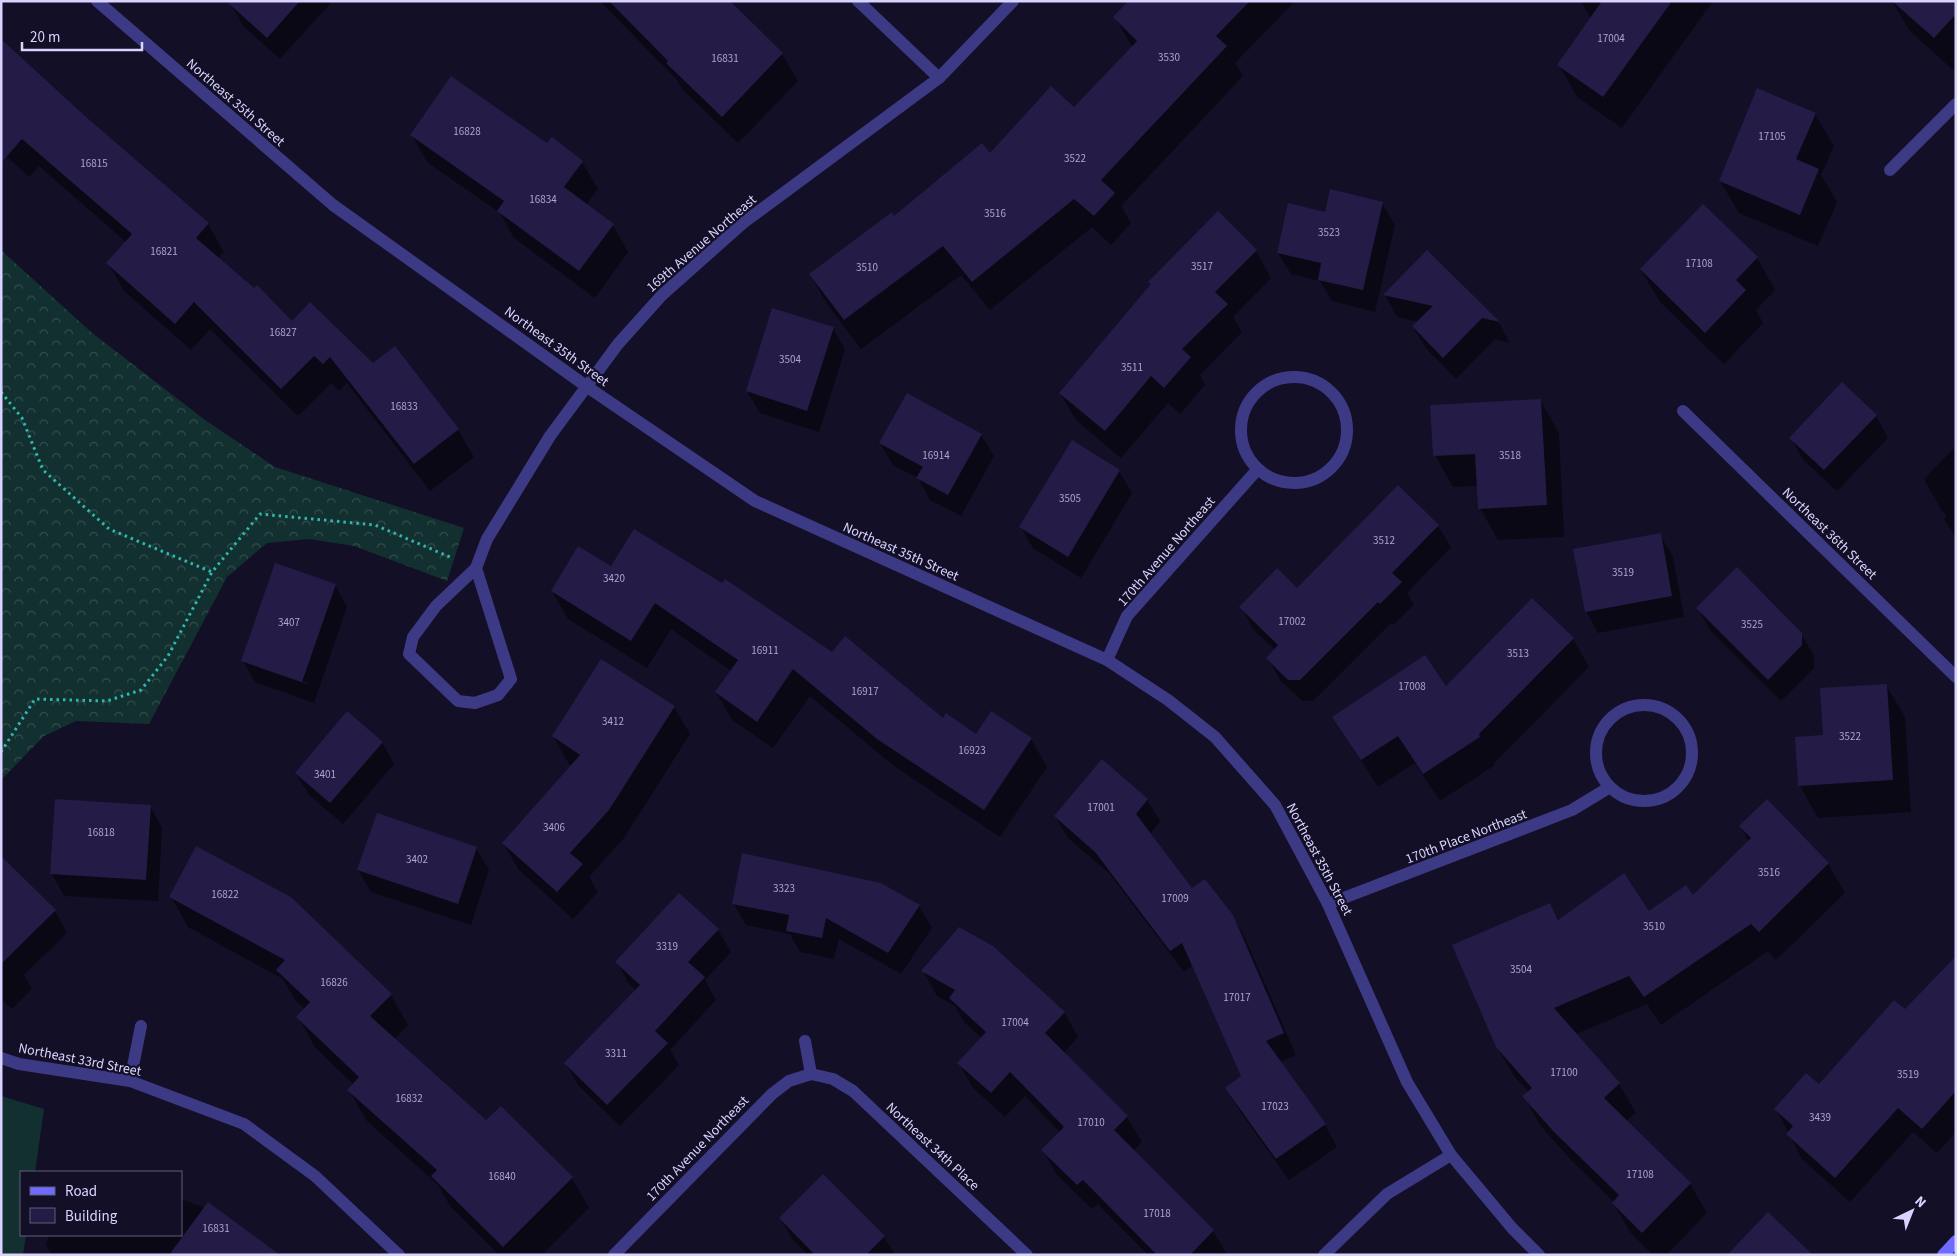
<svg xmlns="http://www.w3.org/2000/svg" width="1957" height="1256" font-family="'Source Sans 3',sans-serif">
<style>
.grass{fill:#12302f}
.forest{fill:url(#forest-crowns)}
.shadow{fill:#0007;fill-rule:evenodd}
.building{fill:#241b47}
.lines{fill:none;stroke-linecap:round;stroke-linejoin:round}
.path{stroke:#2fb8b0;stroke-width:3;stroke-dasharray:2.5 4;stroke-linecap:butt}
.lane{stroke:#3d3a85;stroke-width:12}
.street{stroke:#3d3a85;stroke-width:12}
.secondary{stroke:#6f6bff;stroke-width:12}
.labels{text-anchor:middle;stroke-width:4.5;stroke-linejoin:round;paint-order:stroke}
.number-label{font-size:11px;fill:#aca6d1}
.street-label{font-size:14px;fill:#d9d4ff;stroke:#130f26}
</style>
<defs>
<pattern id="forest-crowns" width="20" height="18" patternUnits="userSpaceOnUse" patternTransform="scale(1.25)"><rect width="20" height="18" fill="#12302f"/><path d="M2 6a3 3 0 1 1 6 0M12 15a3 3 0 1 1 6 0" fill="none" stroke="#344d4e"/></pattern>
</defs>
<rect width="100%" height="100%" fill="#130f26"/>
<path class="grass" d="M1,1096L44,1109L35,1172H21V1235H26L23,1255H1Z"/>
<path class="forest" d="M1,250L91,332L205,420L275,467L464,528L447,581L354,546L309,539L267,543L227,577L149,724L76,721L44,736L1,780Z"/>
<g class="shadow">
<path d="M234,1H328L330,4L280,59L243,26L231,4Z"/>
<path d="M600,1H729L782,54L798,81L738,143L683,90L677,80Z"/>
<path d="M1130,1H1295L1235,63L1243,76L1121,206L1131,223L1111,245L1092,227L990,310L961,275L861,349L827,304L810,274L990,155L1074,109L1132,47L1115,17Z"/>
<path d="M1581,1H1713L1622,128L1577,97L1559,65L1591,19Z"/>
<path d="M1892,1H1956V66L1953,70L1909,30Z"/>
<path d="M1,40L84,117L208,224L224,252L218,258L292,322L373,365L395,348L458,430L474,457L430,491L347,383L339,391L331,383L298,416L210,329L191,350L124,291L108,263L126,242L39,166L29,177L1,151Z"/>
<path d="M1815,114L1834,146L1821,175L1837,202L1818,246L1739,213L1720,181Z"/>
<path d="M412,135L548,145L552,139L582,162L598,189L586,205L613,225L628,252L595,298L514,238L500,213L427,162Z"/>
<path d="M1382,203L1395,225L1375,312L1332,301L1320,281L1291,274L1278,253L1325,213Z"/>
<path d="M1256,251L1271,278L1233,317L1242,332L1200,375L1205,385L1180,414L1168,403L1121,458L1076,420L1060,393L1152,285L1150,282Z"/>
<path d="M1427,252L1499,323L1510,343L1495,339L1456,379L1426,348L1413,327L1419,322L1397,317L1385,295Z"/>
<path d="M1757,258L1775,290L1756,310L1763,323L1724,364L1660,302L1641,270Z"/>
<path d="M833,328L845,350L819,432L760,413L747,391Z"/>
<path d="M1541,401L1559,433L1564,537L1498,540L1480,508L1478,486L1453,487L1435,455Z"/>
<path d="M1876,416L1888,438L1837,491L1803,460L1791,438Z"/>
<path d="M981,435L994,456L961,516L930,500L918,478L893,465L880,443Z"/>
<path d="M1072,442L1119,471L1132,493L1081,578L1033,548L1021,527Z"/>
<path d="M1956,446V538L1944,519L1947,516L1942,511L1924,479Z"/>
<path d="M1438,526L1451,547L1407,593L1414,605L1393,625L1391,623L1313,701H1302L1280,680L1268,658L1275,650L1253,629L1241,607L1297,590Z"/>
<path d="M1660,535L1673,557L1684,617L1598,633L1586,611Z"/>
<path d="M611,567L832,653L943,720L977,736L1031,739L1047,767L1000,837L894,766L810,696L773,748L732,720L716,692L731,671L671,629L647,668L568,619L552,591Z"/>
<path d="M335,585L347,607L314,703L255,682L243,661ZM259,666L308,683V685L259,668Z"/>
<path d="M1698,609L1801,634L1814,656V668L1781,701L1710,630Z"/>
<path d="M1573,639L1589,667L1494,763L1495,765L1440,801L1415,763L1378,787L1334,717L1446,688Z"/>
<path d="M1886,685L1905,717L1911,812L1818,818L1800,786L1824,736Z"/>
<path d="M674,707L690,734L624,838L589,877L598,892L573,919L519,870L503,843L572,766L569,764L553,736Z"/>
<path d="M382,742L394,764L343,824L309,795L296,774Z"/>
<path d="M1102,761L1147,800L1160,821L1150,834L1192,889L1232,915L1245,938L1296,1055L1279,1062L1325,1125L1337,1147L1289,1180L1239,1110L1226,1088L1242,1077L1193,965L1184,972L1109,873L1068,838L1055,816Z"/>
<path d="M1767,801L1828,864L1845,893L1776,960L1768,951L1661,1025L1647,1004L1576,1034L1619,1084L1636,1113L1626,1121L1690,1184L1707,1213L1666,1255H1653L1630,1232L1613,1203L1614,1202L1572,1161L1540,1125L1524,1096L1529,1092L1514,1076L1497,1047L1550,905L1559,920L1649,912L1693,897L1749,842L1741,827Z"/>
<path d="M150,806L162,828L158,901L64,896L52,874Z"/>
<path d="M476,848L489,870L471,925L371,892L358,870Z"/>
<path d="M1,858L55,911L67,933L24,975L32,989L12,1009L1,999Z"/>
<path d="M880,884L919,906L932,928L901,974L839,939L834,959L800,952L790,934L746,925L733,903Z"/>
<path d="M679,894L718,930L731,952L705,980L716,1000L670,1050L679,1065L620,1126L578,1085L566,1063L636,990L629,984L617,962Z"/>
<path d="M171,897L391,995L408,1025L394,1039L487,1122L572,1178L589,1208L542,1255H499L450,1206L438,1185L366,1120L349,1090L354,1085L315,1047L298,1017L305,1009L295,1000L283,979L188,927Z"/>
<path d="M1956,957V1132L1937,1153L1913,1132L1850,1202L1802,1159L1776,1109L1819,1086L1905,1011Z"/>
<path d="M923,971L1064,1012L1078,1037L1064,1053L1127,1117L1142,1142L1133,1151L1213,1231L1227,1255H1148L1098,1204L1092,1209L1057,1175L1043,1150L1060,1132L1025,1096L1005,1117L973,1088L959,1063L982,1038L965,1023L955,1006L937,996Z"/>
<path d="M181,1199L205,1208L278,1255H52L46,1245L49,1235H181Z"/>
<path d="M780,1218L884,1237L895,1255H808L793,1240Z"/>
</g>
<g class="building">
<path d="M226,1H300L267,38Z"/>
<path d="M609,1H730L783,53L722,117L666,63L668,61Z"/>
<path d="M1128,1H1250L1216,36L1227,46L1101,180L1115,193L1094,216L1074,199L972,282L943,246L844,320L809,274L892,212L894,216L982,143L990,153L1051,86L1074,107L1137,41L1113,17Z"/>
<path d="M1602,1H1672L1603,97L1557,65Z"/>
<path d="M1892,1H1956V14L1934,38Z"/>
<path d="M1,39L85,116L209,223L196,238L254,288L257,285L292,321L310,302L373,363L395,346L459,429L414,464L330,357L323,364L314,356L281,389L194,302L175,324L106,263L132,234L22,139L1,163Z"/>
<path d="M451,76L547,143L552,137L583,161L564,187L614,224L579,271L497,211L504,201L410,135Z"/>
<path d="M1757,88L1816,113L1796,159L1819,169L1800,215L1719,181Z"/>
<path d="M1330,189L1383,202L1363,290L1318,280L1321,263L1277,253L1288,203L1325,212Z"/>
<path d="M1703,204L1758,257L1736,280L1746,290L1705,333L1640,269Z"/>
<path d="M1218,211L1257,250L1215,292L1228,304L1182,349L1191,357L1164,388L1151,376L1105,431L1059,393L1151,284L1148,282Z"/>
<path d="M1427,250L1500,322L1482,318L1443,358L1412,326L1433,306L1383,295Z"/>
<path d="M772,308L834,327L807,411L746,391Z"/>
<path d="M1842,382L1877,415L1824,470L1789,438Z"/>
<path d="M907,393L982,434L948,495L916,478L923,467L879,443Z"/>
<path d="M1541,399L1547,505L1478,509L1475,454L1433,456L1430,405Z"/>
<path d="M1072,440L1120,470L1068,557L1019,527Z"/>
<path d="M1398,485L1439,525L1392,573L1402,582L1380,604L1378,602L1300,680H1288L1266,658L1278,645L1239,607L1277,568L1297,588Z"/>
<path d="M634,529L722,583L725,579L832,652L845,636L943,718L946,713L976,734L991,711L1032,738L984,810L877,739L793,669L757,722L715,692L738,660L655,603L631,641L551,591L578,546L611,566Z"/>
<path d="M1661,533L1672,596L1585,612L1573,549Z"/>
<path d="M275,563L336,584L302,682L241,661Z"/>
<path d="M1737,567L1802,633V645L1768,680L1696,608Z"/>
<path d="M1532,598L1574,638L1479,734L1480,737L1423,774L1398,736L1361,760L1332,717L1425,655L1446,686Z"/>
<path d="M601,659L675,706L609,810L570,853L583,864L557,892L502,843L580,755L552,736Z"/>
<path d="M1887,684L1893,780L1798,786L1795,737L1823,735L1820,688Z"/>
<path d="M347,711L383,742L330,803L295,773Z"/>
<path d="M1102,759L1148,799L1136,814L1192,888L1205,879L1233,915L1284,1033L1266,1041L1326,1124L1276,1159L1225,1088L1241,1076L1182,943L1170,951L1095,852L1054,816Z"/>
<path d="M55,799L151,805L146,880L50,874Z"/>
<path d="M1767,799L1829,863L1759,932L1751,924L1644,997L1629,976L1554,1008L1620,1083L1604,1098L1691,1183L1642,1233L1612,1203L1619,1195L1554,1132L1522,1096L1532,1088L1496,1047L1452,945L1550,903L1558,920L1624,873L1649,911L1686,885L1693,895L1751,838L1739,826Z"/>
<path d="M377,813L477,847L458,904L357,870Z"/>
<path d="M196,846L291,897L392,994L370,1016L486,1120L501,1106L573,1177L503,1247L431,1176L437,1170L347,1090L359,1077L296,1017L310,1002L276,970L285,960L169,897Z"/>
<path d="M742,853L881,883L920,905L888,953L826,918L822,938L786,931L789,915L732,904Z"/>
<path d="M1,856L56,910L1,964Z"/>
<path d="M679,893L719,929L688,962L705,977L655,1031L668,1043L607,1105L564,1063L640,985L615,962Z"/>
<path d="M959,927L993,946L1065,1012L1045,1033L1128,1116L1114,1130L1214,1230L1190,1255H1157L1083,1180L1077,1185L1041,1150L1064,1127L1010,1072L991,1093L957,1063L986,1032L949,998L955,990L921,971Z"/>
<path d="M1956,956V1091L1922,1129L1898,1108L1835,1178L1786,1134L1793,1126L1774,1109L1806,1073L1819,1084L1894,1000L1905,1009Z"/>
<path d="M823,1174L885,1236L866,1255H815L779,1218Z"/>
<path d="M208,1202L280,1255H169Z"/>
<path d="M1768,1212L1813,1255H1727Z"/>
</g>
<g class="lines">
<g class="path">
<path d="M1,392L22,418L43,470L109,529L212,572"/>
<path d="M1,752L35,699L107,701L141,690L168,656L212,572L260,514L375,525L450,557"/>
</g>
<path class="lane" d="M1683,411L1956,677"/>
<g class="street">
<path d="M97,1L333,205L586,386L755,501L1107,660L1168,700L1215,737L1275,805L1328,904L1407,1082L1451,1155L1512,1228L1539,1255"/>
<path d="M858,1L939,78"/>
<path d="M1890,170L1956,104"/>
<circle cx="1294" cy="430" r="53"/>
<path d="M476,568L511,679L498,695L475,703L458,701L409,654L413,637L436,606L476,568L487,539L550,436L618,344L662,295L743,223L939,78L1013,1"/>
<path d="M1107,660L1127,616L1257,470"/>
<circle cx="1644" cy="753" r="48"/>
<path d="M1328,904L1572,810L1610,787"/>
<path d="M805,1041L811,1074"/>
<path d="M1,1058L19,1064L130,1081L244,1124L315,1176L399,1255"/>
<path d="M811,1074L833,1079L853,1091L1027,1255"/>
<path d="M130,1081L141,1026"/>
<path d="M614,1255L772,1094L789,1081L811,1074"/>
<path d="M1324,1255L1387,1194L1451,1155"/>
</g>
<path class="secondary" d="M1943,1255L1956,1241"/>
</g>
<g class="labels">
<g class="number-label">
<text x="1611" y="42">17004</text>
<text x="1169" y="61">3530</text>
<text x="725" y="62">16831</text>
<text x="467" y="135">16828</text>
<text x="1772" y="140">17105</text>
<text x="1075" y="162">3522</text>
<text x="94" y="167">16815</text>
<text x="543" y="203">16834</text>
<text x="995" y="217">3516</text>
<text x="1329" y="236">3523</text>
<text x="164" y="255">16821</text>
<text x="1699" y="267">17108</text>
<text x="1202" y="270">3517</text>
<text x="867" y="271">3510</text>
<text x="283" y="336">16827</text>
<text x="790" y="363">3504</text>
<text x="1132" y="371">3511</text>
<text x="404" y="410">16833</text>
<text x="936" y="459">16914</text>
<text x="1510" y="459">3518</text>
<text x="1070" y="502">3505</text>
<text x="1384" y="544">3512</text>
<text x="1623" y="576">3519</text>
<text x="614" y="582">3420</text>
<text x="1292" y="625">17002</text>
<text x="289" y="626">3407</text>
<text x="1752" y="628">3525</text>
<text x="765" y="654">16911</text>
<text x="1518" y="657">3513</text>
<text x="1412" y="690">17008</text>
<text x="865" y="695">16917</text>
<text x="613" y="725">3412</text>
<text x="1850" y="740">3522</text>
<text x="972" y="754">16923</text>
<text x="325" y="778">3401</text>
<text x="1101" y="811">17001</text>
<text x="554" y="831">3406</text>
<text x="101" y="836">16818</text>
<text x="417" y="863">3402</text>
<text x="1769" y="876">3516</text>
<text x="784" y="892">3323</text>
<text x="225" y="898">16822</text>
<text x="1175" y="902">17009</text>
<text x="1654" y="930">3510</text>
<text x="667" y="950">3319</text>
<text x="1521" y="973">3504</text>
<text x="334" y="986">16826</text>
<text x="1237" y="1001">17017</text>
<text x="1015" y="1026">17004</text>
<text x="616" y="1057">3311</text>
<text x="1564" y="1076">17100</text>
<text x="1908" y="1078">3519</text>
<text x="409" y="1102">16832</text>
<text x="1275" y="1110">17023</text>
<text x="1820" y="1121">3439</text>
<text x="1091" y="1126">17010</text>
<text x="1640" y="1178">17108</text>
<text x="502" y="1180">16840</text>
<text x="1157" y="1217">17018</text>
<text x="216" y="1232">16831</text>
</g>
<g class="street-label">
<text transform="translate(236 102) rotate(41)" y="5">Northeast 35th Street</text>
<text transform="translate(701 243) rotate(-41)" y="5">169th Avenue Northeast</text>
<text transform="translate(557 346) rotate(36)" y="5">Northeast 35th Street</text>
<text transform="translate(1830 533) rotate(44)" y="5">Northeast 36th Street</text>
<text transform="translate(901 551) rotate(24)" y="5">Northeast 35th Street</text>
<text transform="translate(1166 551) rotate(-49)" y="5">170th Avenue Northeast</text>
<text transform="translate(1466 836) rotate(-21)" y="5">170th Place Northeast</text>
<text transform="translate(1320 859) rotate(62)" y="5">Northeast 35th Street</text>
<text transform="translate(80 1059) rotate(11)" y="5">Northeast 33rd Street</text>
<text transform="translate(933 1146) rotate(43)" y="5">Northeast 34th Place</text>
<text transform="translate(697 1148) rotate(-46)" y="5">170th Avenue Northeast</text>
</g>
</g>
<rect width="1957" height="1256" fill="none" stroke="#d9d4ff" stroke-width="5"/>
<rect x="20" y="1171" width="162" height="65" fill="#130f26" stroke="#625e7d"/>
<rect x="30" y="1187" width="25" height="8" fill="#6f6bff" stroke="#625e7d"/>
<text x="65" y="1196" font-size="15" fill="#d9d4ff">Road</text>
<rect x="30" y="1208" width="25" height="15" fill="#241b47" stroke="#625e7d"/>
<text x="65" y="1221" font-size="15" fill="#d9d4ff">Building</text>
<g transform="translate(1912 1211) rotate(43)" stroke="#130f26" stroke-width="4" paint-order="stroke">
<path d="M0-4L9 19L0 12L-9 19Z" fill="#d9d4ff"/>
<text y="-8" font-size="14" font-weight="bold" text-anchor="middle" fill="#d9d4ff">N</text>
</g>
<path d="M22 42v8h120v-8" fill="none" stroke="#d9d4ff" stroke-width="2.5"/>
<text x="30" y="42" font-size="15" fill="#d9d4ff" stroke="#130f26" stroke-width="4" paint-order="stroke">20 m</text>
</svg>
